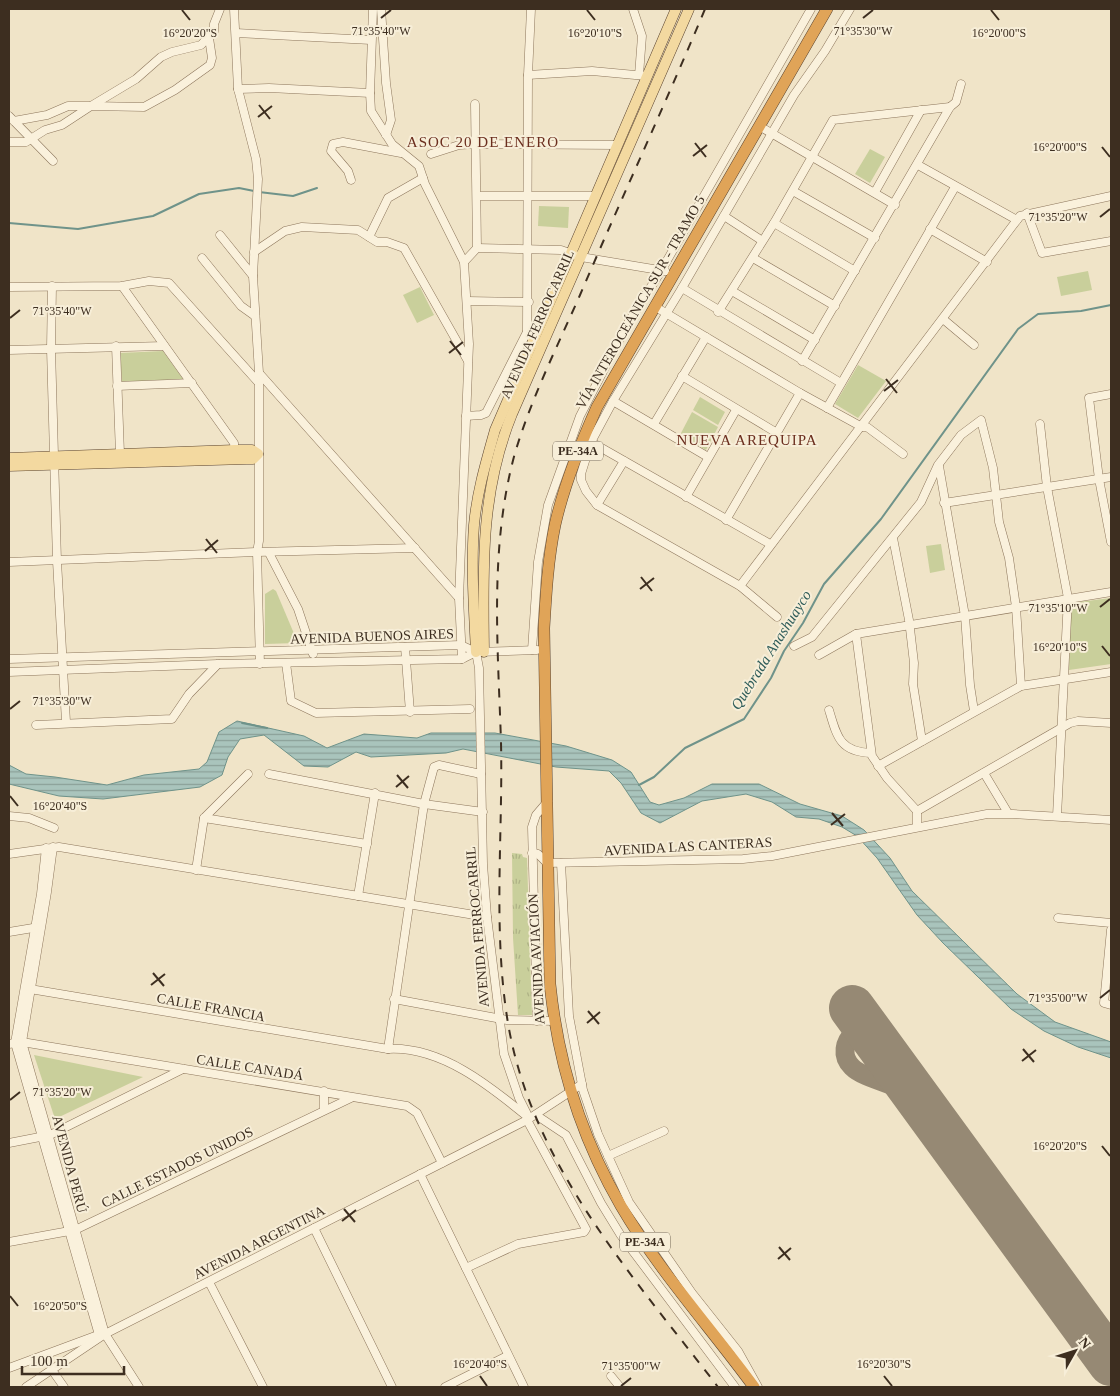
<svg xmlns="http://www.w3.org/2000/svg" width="1120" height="1396" font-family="'Times New Roman',serif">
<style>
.grass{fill:url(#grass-tufts)}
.green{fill:#c9cf9b}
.water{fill:url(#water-rules);stroke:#6f938a}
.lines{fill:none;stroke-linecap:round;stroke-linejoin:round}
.stream{stroke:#6f938a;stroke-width:2}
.taxiway{stroke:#968974;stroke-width:19}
.runway{stroke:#968974;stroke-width:46}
.minor-casing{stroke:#8d765c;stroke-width:9}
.major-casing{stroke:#5b4430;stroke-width:11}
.highway-casing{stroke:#5b4430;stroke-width:12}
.minor{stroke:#faf1dc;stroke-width:8}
.major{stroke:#f3d9a0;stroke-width:10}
.highway{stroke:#e0a458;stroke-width:11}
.rail{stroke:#3d2e20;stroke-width:2;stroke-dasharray:9 9;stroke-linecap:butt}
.ticks{fill:none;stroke:#3d2e20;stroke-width:2}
.labels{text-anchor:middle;stroke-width:4;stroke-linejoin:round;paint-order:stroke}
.shield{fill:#f7eed8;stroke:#756857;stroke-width:1}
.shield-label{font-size:12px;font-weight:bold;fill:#3d2e20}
.street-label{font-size:14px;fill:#3d2e20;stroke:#f7eed8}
.neighbourhood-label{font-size:15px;letter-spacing:1px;fill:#6b2e1e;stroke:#f7eed8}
.water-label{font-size:15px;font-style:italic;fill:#2f5d5a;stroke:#f7eed8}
.ticks-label{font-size:12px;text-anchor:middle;fill:#3d2e20;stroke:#f7eed8;stroke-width:4;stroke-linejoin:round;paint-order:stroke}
</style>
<defs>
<pattern id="grass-tufts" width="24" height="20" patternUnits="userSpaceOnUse" patternTransform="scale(1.25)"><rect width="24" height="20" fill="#c9cf9b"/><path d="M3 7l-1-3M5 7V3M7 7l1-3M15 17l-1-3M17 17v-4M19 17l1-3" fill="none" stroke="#aeb285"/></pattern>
<pattern id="water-rules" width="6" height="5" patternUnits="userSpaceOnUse" patternTransform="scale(1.25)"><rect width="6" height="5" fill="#a9c4bc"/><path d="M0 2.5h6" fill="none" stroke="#8ba098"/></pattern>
</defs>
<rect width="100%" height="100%" fill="#f0e4c8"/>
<path class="grass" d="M512,853L522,854L523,857L527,858L532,1015H518L513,938Z"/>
<g class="green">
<path d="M870,149L885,157L870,183L855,174Z"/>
<path d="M539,206L569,207L568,228L538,226Z"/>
<path d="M1088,271L1092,290L1061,296L1057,277Z"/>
<path d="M420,287L434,315L417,323L403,295Z"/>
<path d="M163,351L183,379L122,382L120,353Z"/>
<path d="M858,365L886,381L858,418L835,404Z"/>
<path d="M700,397L725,412L718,425L693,410Z"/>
<path d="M692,412L718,427L706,450L680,435Z"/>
<path d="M941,544L945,570L930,573L926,546Z"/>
<path d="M273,589L276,591L298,643L265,644V594Z"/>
<path d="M1111,598V664L1069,670L1071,603Z"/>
<path d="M34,1055L143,1077L55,1119Z"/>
</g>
<path class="water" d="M237,721L304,736L327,748L364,734L417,738L431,733H495L566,746L612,760L631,772L650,802L659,805L684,798L712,784H759L800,804L842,816L864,830L890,858L912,891L1017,994L1055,1022L1111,1042V1058L1078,1047L1044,1031L1011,1009L943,943L917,915L877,858L857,836L842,827L819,819L796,817L772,802L746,794L702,801L660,823L641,813L621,783L609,771L556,767L463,749L446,753L371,757L356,752L328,767L304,766L264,735L240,739L228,757L222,775L200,787L103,799L59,796L9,784V765L26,774L55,777L107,785L144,775L199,769L207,762L219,732Z"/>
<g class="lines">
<g class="stream">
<path d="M259,192L293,196L317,188"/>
<path d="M9,223L78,229L153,216L199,194L239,188L254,191"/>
<path d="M242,723L267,728"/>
<path d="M639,785L654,777L685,748L744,719L771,678L784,651L803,623L824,584L881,519L1018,329L1038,314L1081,311L1111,305"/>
</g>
<path class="taxiway" d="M901,1073C896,1063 893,1045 887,1037C868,1010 829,1044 852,1067C865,1080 901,1085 919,1098"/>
<path class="runway" d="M852,1008L1111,1363"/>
<defs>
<g id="minor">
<path d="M234,9L238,89L256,159L258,179L253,276L259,373V541L257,552L260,664"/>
<path d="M373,9L370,93L371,111L392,144L419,166L425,184L464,262L469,344L459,598L462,659"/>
<path d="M381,9L386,83L391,120L386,135"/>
<path d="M531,9L528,75L527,332L536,344"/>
<path d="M633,9L642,36L639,75"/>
<path d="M236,33L371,40"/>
<path d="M528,75L592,71L646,76"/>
<path d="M238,89L269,88L370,93"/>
<path d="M9,116L53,161"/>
<path d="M14,121L47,115L68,106H91L136,79L161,57L172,52L201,45L214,31V24L220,9"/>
<path d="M759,126L895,205"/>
<path d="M9,142H26L45,130L62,125L91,106L144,107L175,90L210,65L212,58L209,38"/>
<path d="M431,154L459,145L476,144L617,145"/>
<path d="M918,165L1017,220"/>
<path d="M351,180L348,171L331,151L333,144L343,142L401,153"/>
<path d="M793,191L875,238"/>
<path d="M875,192L921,110"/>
<path d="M477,196H594"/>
<path d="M1027,213L1042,253L1111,241"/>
<path d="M724,216L761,240"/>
<path d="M774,223L855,271"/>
<path d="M930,229L987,262"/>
<path d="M220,235L253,276"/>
<path d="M369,237L388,198L423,178"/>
<path d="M477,248L561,250L581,257L665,271"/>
<path d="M254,252L285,231L302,227L358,230L377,242H387L404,248L468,361"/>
<path d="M202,258L241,306L255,316"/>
<path d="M753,258L835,306"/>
<path d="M464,262L477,248L475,104"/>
<path d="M52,286L51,349L57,561L66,722"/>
<path d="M122,286L234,443L235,454"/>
<path d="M9,287L122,286L149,281L169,283L258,382"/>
<path d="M682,288L841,383"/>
<path d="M732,291L815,340"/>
<path d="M467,301L529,302"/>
<path d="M654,306L800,393L862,427H867L903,454"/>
<path d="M718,312L774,223L833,120L950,107"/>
<path d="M943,319L974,345"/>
<path d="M116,346L120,454"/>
<path d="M9,350L164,346"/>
<path d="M802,361L950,107L956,102L961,84"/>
<path d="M259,373L459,598"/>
<path d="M682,376L777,433"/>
<path d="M117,386L192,383"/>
<path d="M1111,394L1089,398L1099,479L1111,542"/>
<path d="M613,401L708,457"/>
<path d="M827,408L955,187"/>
<path d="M466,416L481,415L486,413L527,332"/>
<path d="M654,424L706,337"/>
<path d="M1040,424L1047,487L1068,598L1057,816"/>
<path d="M591,442L770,544"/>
<path d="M939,466L965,616L970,685L974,711"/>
<path d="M686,497L736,410"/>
<path d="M944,503L1111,477"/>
<path d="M597,505L624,461"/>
<path d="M726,520L800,393"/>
<path d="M893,538L909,620L914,663L913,684L922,741"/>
<path d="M269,553L298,609L313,654"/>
<path d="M9,562L257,552L415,548"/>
<path d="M740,586L1020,216L1111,196"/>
<path d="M777,617L740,586L597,505L586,491L581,480V474L591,442L613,401L682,288L794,95L825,51L850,9"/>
<path d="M856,634L872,756L887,778L917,811V827"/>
<path d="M794,646L812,637L921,502L938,465L961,435L981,420L993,468L999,522L1009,558L1016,607L1021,686"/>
<path d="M405,647L410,712"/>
<path d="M532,650L538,562L548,505L580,416L628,323L661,271L811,9"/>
<path d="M476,652L479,668L483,864L487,917L504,1054L519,1098L527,1114"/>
<path d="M819,655L856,634L1111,592"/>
<path d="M9,659L461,645L476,652"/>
<path d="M286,663L291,701L316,713L470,709"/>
<path d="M9,672L218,664L462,659L476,652L537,650"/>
<path d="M829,710C837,737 840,752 871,753"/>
<path d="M36,725L172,719L189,694L218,664"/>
<path d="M878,766L1021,686L1111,672"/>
<path d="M984,773L1008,813"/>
<path d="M269,774L424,804L483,812"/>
<path d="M481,774L439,765L434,767L424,804L388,1049C441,1046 490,1086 529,1118"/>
<path d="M917,811L1070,723L1078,721L1111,723"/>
<path d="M9,816L29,818L54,828"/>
<path d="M204,818L367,844"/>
<path d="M53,847L47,892L22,1042L105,1334L139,1387"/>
<path d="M46,848L41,894L15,1043L99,1335"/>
<path d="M532,853L538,854L547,863L743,859L772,856L987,814H1013L1111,820"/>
<path d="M9,854L59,847L487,917"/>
<path d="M561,863L569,1016L583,1090L598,1134L629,1202L692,1293L738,1351L758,1387"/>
<path d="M196,870L204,818L248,774"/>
<path d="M358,896L375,793"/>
<path d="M1058,918L1111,923"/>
<path d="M1111,930L1104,1003L1111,1005"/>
<path d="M9,932L39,927"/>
<path d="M30,989L388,1049"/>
<path d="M394,999L507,1020L554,1021"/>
<path d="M537,1021L532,827L536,815L548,801"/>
<path d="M9,1044L22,1042L407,1106L417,1113L442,1163"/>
<path d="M324,1091V1109"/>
<path d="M536,1115L566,1135L601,1203L620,1234L735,1387"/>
<path d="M9,1143L50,1135L183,1069"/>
<path d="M608,1156L664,1131"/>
<path d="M420,1174L524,1387"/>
<path d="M314,1228L392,1387"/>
<path d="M9,1242L75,1230L351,1098"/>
<path d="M466,1268L518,1244L584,1232L586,1229L527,1120"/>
<path d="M209,1282L263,1387"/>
<path d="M9,1368L98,1335"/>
<path d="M52,1370L64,1387"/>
<path d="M611,1376L620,1387"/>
<path d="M26,1387L105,1334L527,1120L582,1084"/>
<path d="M445,1387L507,1356"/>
</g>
<g id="major">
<path d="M9,458L235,450H252L258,454L253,459H246L9,466"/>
<path d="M476,652C474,610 471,567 474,525C477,492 486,462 495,430L676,9"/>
<path d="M484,652C483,568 480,493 512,414L689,9"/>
</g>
<path id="highway" d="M754,1387C710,1327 659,1271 621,1206C581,1137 558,1064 550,984L544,628C546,594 548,559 555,525C564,485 580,445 597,407L827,9"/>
</defs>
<use href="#minor" class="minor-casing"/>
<use href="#major" class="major-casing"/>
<use href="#highway" class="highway-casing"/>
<use href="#minor" class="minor"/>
<use href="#major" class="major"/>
<use href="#highway" class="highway"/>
<path class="rail" d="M705,9C665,105 621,199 580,295C557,347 531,399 515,453C489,547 498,646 501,742C503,833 493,926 507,1017C529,1162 632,1275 718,1387"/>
</g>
<path class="ticks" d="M182,10L190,20M587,10L595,20M991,10L999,20M381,18L391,10M863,18L873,10M259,105L270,119M258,117L272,106M695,143L706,157M1102,147L1110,157M693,156L707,145M1100,217L1110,209M10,318L20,310M450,341L461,355M449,353L463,342M886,379L897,393M884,391L898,380M206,539L217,553M205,551L218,540M641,577L652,591M640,589L654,578M1100,607L1110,599M1102,646L1110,656M10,709L20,701M397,775L408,788M396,787L409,776M10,796L18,806M832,813L843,826M831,825L845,814M153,973L164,986M151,985L165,974M1100,998L1110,990M588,1011L599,1024M587,1023L600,1012M1023,1049L1034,1062M1022,1061L1036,1050M10,1100L20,1092M1102,1146L1110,1156M344,1209L355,1222M342,1221L356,1210M779,1247L790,1260M778,1259L791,1248M10,1296L18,1306M480,1376L487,1386M884,1376L892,1386M621,1386L631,1378"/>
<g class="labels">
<g class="shield">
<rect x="553" y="441.5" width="50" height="19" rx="4"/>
<rect x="620" y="1232.5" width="50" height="19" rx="4"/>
</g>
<g class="shield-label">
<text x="578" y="455">PE-34A</text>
<text x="645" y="1246">PE-34A</text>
</g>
<g class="street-label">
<text transform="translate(640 302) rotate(-60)" y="5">VÍA INTEROCEÁNICA SUR - TRAMO 5</text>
<text transform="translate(537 324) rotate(-66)" y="5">AVENIDA FERROCARRIL</text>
<text transform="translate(372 636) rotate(-2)" y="5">AVENIDA BUENOS AIRES</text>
<text transform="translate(688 846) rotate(-3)" y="5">AVENIDA LAS CANTERAS</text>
<text transform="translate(477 927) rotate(-95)" y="5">AVENIDA FERROCARRIL</text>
<text transform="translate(536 959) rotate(-93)" y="5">AVENIDA AVIACIÓN</text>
<text transform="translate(211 1007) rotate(10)" y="5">CALLE FRANCIA</text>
<text transform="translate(250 1067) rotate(9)" y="5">CALLE CANADÁ</text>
<text transform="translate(70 1164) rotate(75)" y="5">AVENIDA PERÚ</text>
<text transform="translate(177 1167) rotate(-26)" y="5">CALLE ESTADOS UNIDOS</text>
<text transform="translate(259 1242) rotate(-27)" y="5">AVENIDA ARGENTINA</text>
</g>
<g class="neighbourhood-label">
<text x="483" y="147">ASOC 20 DE ENERO</text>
<text x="747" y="445">NUEVA AREQUIPA</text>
</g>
<g class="water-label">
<text transform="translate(771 650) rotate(-58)" y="5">Quebrada Anashuayco</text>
</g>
</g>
<g class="ticks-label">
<text x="381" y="35">71°35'40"W</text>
<text x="863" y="35">71°35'30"W</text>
<text x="190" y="37">16°20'20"S</text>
<text x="595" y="37">16°20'10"S</text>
<text x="999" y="37">16°20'00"S</text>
<text x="1060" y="151">16°20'00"S</text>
<text x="1058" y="221">71°35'20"W</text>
<text x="62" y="315">71°35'40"W</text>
<text x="1058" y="612">71°35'10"W</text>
<text x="1060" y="651">16°20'10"S</text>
<text x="62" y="705">71°35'30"W</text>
<text x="60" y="810">16°20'40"S</text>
<text x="1058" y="1002">71°35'00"W</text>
<text x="62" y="1096">71°35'20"W</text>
<text x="1060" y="1150">16°20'20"S</text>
<text x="60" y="1310">16°20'50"S</text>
<text x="480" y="1368">16°20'40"S</text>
<text x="884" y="1368">16°20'30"S</text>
<text x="631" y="1370">71°35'00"W</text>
</g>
<rect width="1120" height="1396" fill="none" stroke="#3d2e20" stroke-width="20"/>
<g transform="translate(1075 1351) rotate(51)" stroke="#f7eed8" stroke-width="4" paint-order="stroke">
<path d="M0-4L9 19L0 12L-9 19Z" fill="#3d2e20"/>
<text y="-8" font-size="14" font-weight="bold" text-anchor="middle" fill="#3d2e20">N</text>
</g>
<path d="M22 1366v8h102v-8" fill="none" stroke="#3d2e20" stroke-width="2.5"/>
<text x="30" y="1366" font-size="15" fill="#3d2e20" stroke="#f7eed8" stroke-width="4" paint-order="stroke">100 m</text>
</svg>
